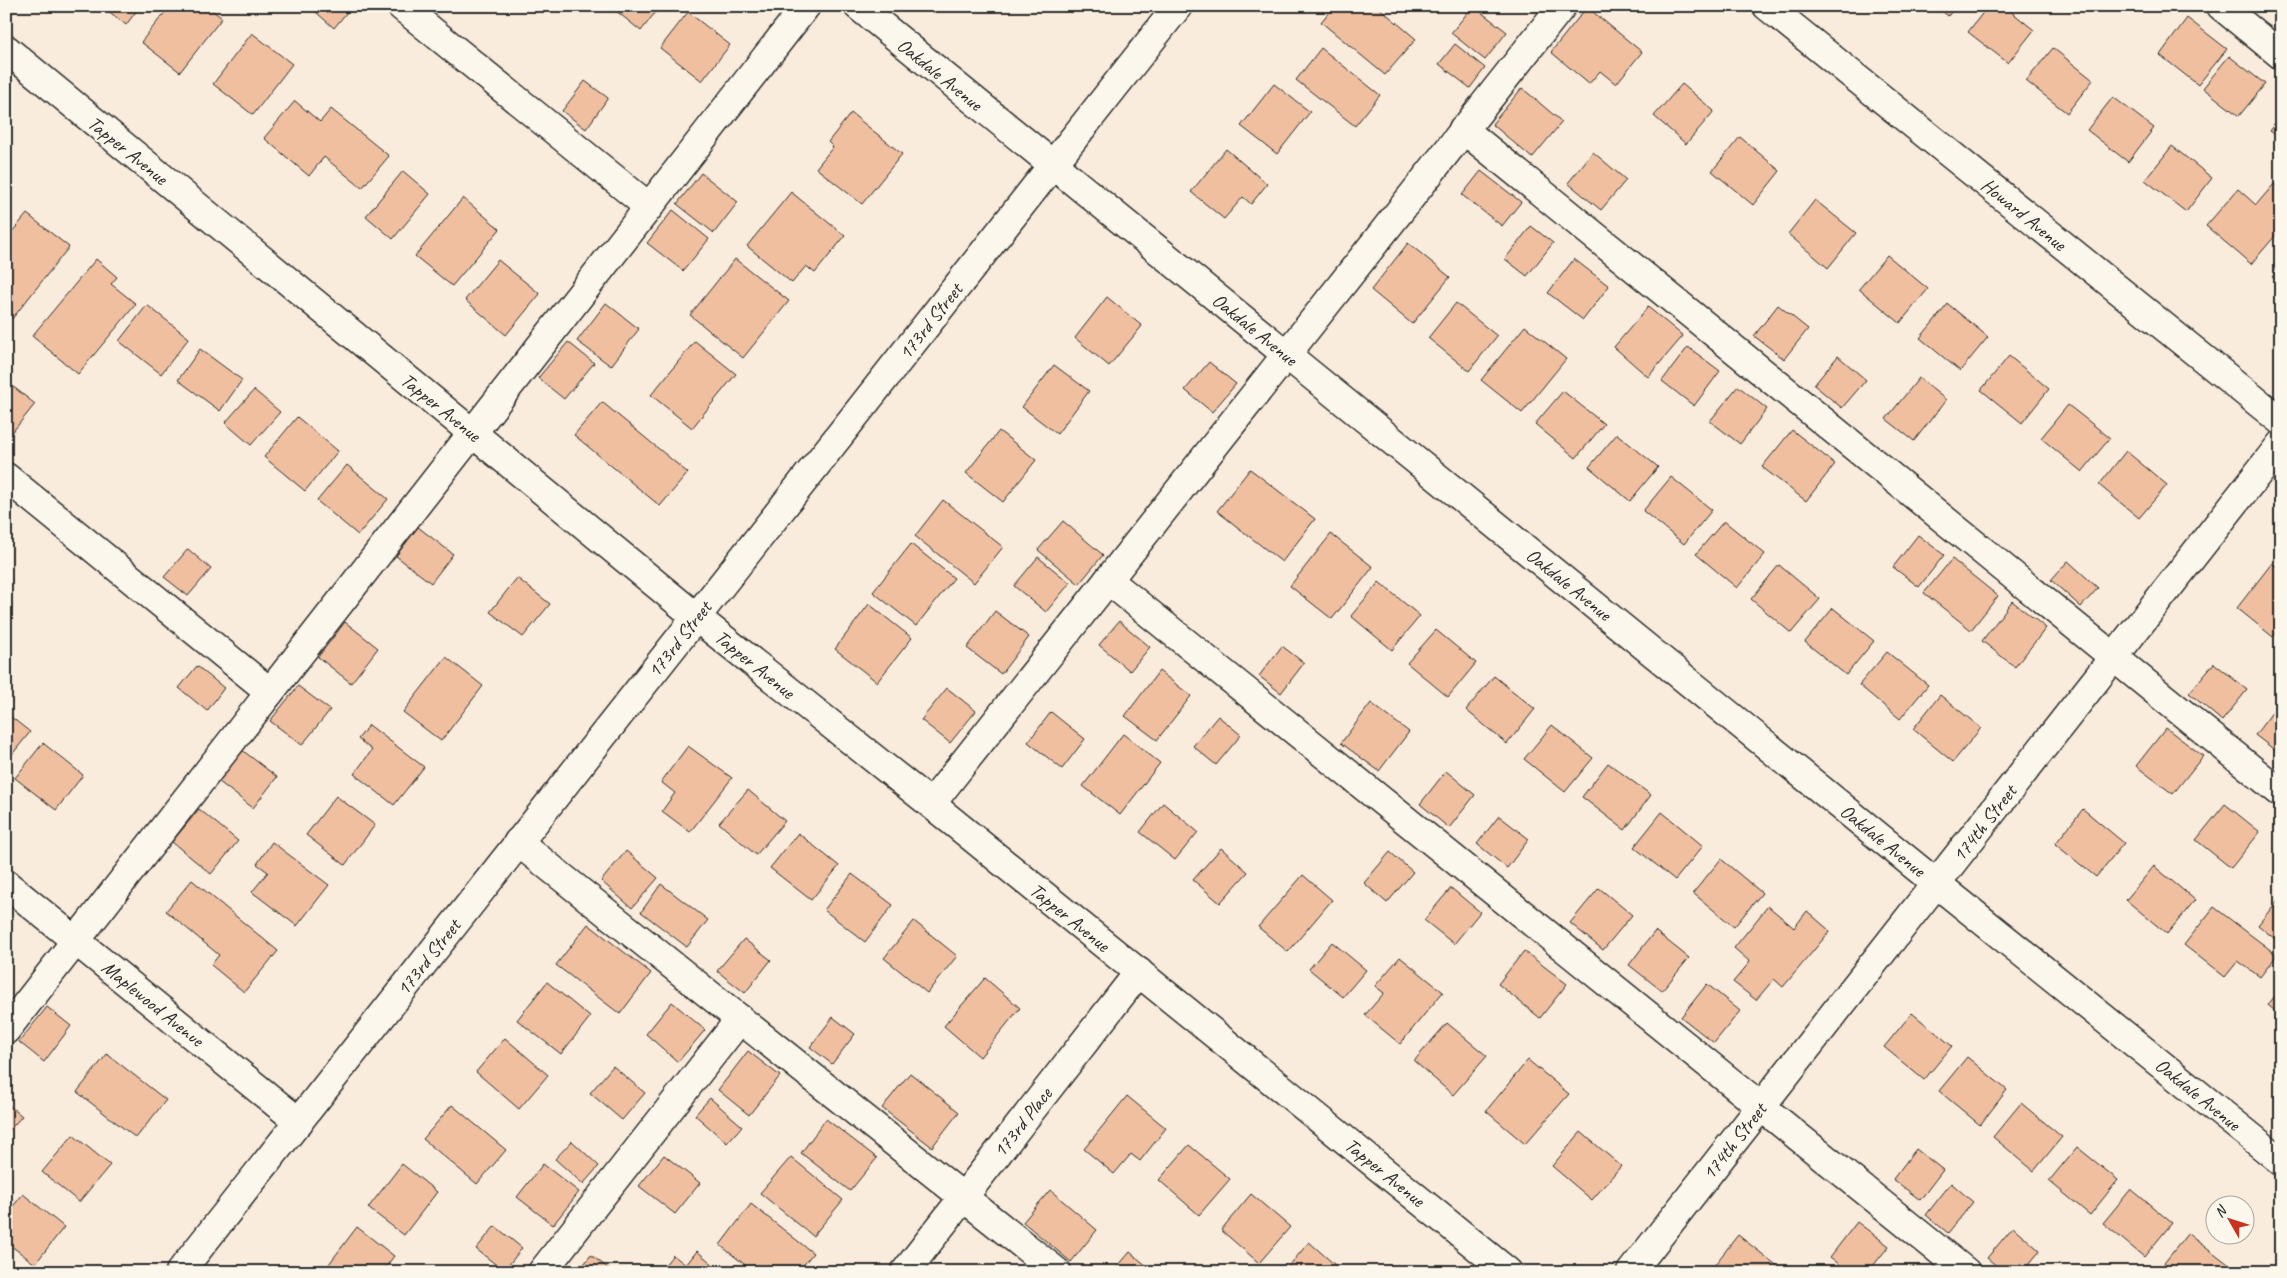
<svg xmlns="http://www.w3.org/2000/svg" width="2287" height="1278" font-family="Caveat,sans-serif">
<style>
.building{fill:#f0bfa0;stroke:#2b2b2b}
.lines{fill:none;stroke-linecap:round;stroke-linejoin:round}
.minor-casing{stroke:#2b2b2b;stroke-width:31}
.minor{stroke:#fbf7ec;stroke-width:28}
.labels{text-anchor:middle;stroke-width:4;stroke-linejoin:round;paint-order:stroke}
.street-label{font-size:20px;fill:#2b2b2b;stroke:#fbf7ec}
</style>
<rect width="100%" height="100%" fill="#f9ecdd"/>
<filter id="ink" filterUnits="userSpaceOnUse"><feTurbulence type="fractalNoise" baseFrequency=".02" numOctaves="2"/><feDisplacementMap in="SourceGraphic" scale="10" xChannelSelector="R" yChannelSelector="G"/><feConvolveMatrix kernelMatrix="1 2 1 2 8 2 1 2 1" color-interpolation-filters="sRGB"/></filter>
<g filter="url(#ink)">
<g class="building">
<path d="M102,6H140L126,25Z"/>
<path d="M170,6H207L222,18L180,72L141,42Z"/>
<path d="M309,6H352L334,28Z"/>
<path d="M610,6H660L641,31Z"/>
<path d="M1334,6H1377L1416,39L1385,75L1321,22Z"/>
<path d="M1473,6L1507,32L1485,60L1451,33Z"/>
<path d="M1936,6H1956L1948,16Z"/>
<path d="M1988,6H2004L2034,30L2008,63L1968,32Z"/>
<path d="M1587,7L1642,52L1616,84L1600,71L1589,84L1551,52Z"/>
<path d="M688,12L730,45L702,81L660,48Z"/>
<path d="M2187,18L2227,49L2198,85L2160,55Z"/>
<path d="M252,33L292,64L253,115L213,84Z"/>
<path d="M1455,44L1485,68L1470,88L1439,64Z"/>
<path d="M1321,48L1380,95L1355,126L1296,80Z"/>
<path d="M2053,48L2093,80L2067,113L2026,81Z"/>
<path d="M2229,56L2265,84L2239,116L2203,88Z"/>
<path d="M585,81L608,98L586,129L562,111Z"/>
<path d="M1274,84L1310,112L1277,154L1241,126Z"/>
<path d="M1682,84L1714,111L1686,144L1654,116Z"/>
<path d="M1522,88L1562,122L1532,158L1492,124Z"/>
<path d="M2113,97L2154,128L2128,162L2087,130Z"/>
<path d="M295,101L320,122L331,109L389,156L362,188L324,157L309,176L264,138Z"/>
<path d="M851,113L902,154L862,204L816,168L833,147L828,142Z"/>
<path d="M2281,117V139L2270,131Z"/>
<path d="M1740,137L1780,171L1753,205L1712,171Z"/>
<path d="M2172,146L2212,178L2186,212L2145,180Z"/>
<path d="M1226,149L1267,184L1251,204L1243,197L1224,219L1191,192Z"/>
<path d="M1593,152L1626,180L1601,210L1568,183Z"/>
<path d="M403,171L430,194L393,239L366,216Z"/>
<path d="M1481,171L1521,202L1502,226L1462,195Z"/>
<path d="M701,173L738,202L714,233L677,204Z"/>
<path d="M2274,184L2281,189V229L2251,264L2206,226L2238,189L2256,205Z"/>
<path d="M791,192L845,236L815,273L806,266L792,283L747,246Z"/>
<path d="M463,198L500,229L452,286L415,256Z"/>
<path d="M1815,200L1856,233L1828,268L1788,234Z"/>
<path d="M673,210L709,239L683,271L647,243Z"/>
<path d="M27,214L69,247L12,319L6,315V239Z"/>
<path d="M1531,226L1553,243L1527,276L1505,259Z"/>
<path d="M1408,243L1450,277L1412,324L1371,290Z"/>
<path d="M1887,255L1928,289L1900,323L1859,289Z"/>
<path d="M96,259L117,277L111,284L136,304L78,374L32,336Z"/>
<path d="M735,259L789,301L743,358L690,315Z"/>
<path d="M1574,259L1609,286L1583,320L1548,293Z"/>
<path d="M498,260L540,294L506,335L465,300Z"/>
<path d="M2281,265V284L2272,277Z"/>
<path d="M1107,297L1142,326L1109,366L1075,338Z"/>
<path d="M606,303L639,329L611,366L577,341Z"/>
<path d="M1456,303L1497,336L1469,371L1428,338Z"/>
<path d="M1948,304L1988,337L1960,371L1920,338Z"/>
<path d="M147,305L189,338L161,374L119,341Z"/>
<path d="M1778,305L1808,329L1784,359L1754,336Z"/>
<path d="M1648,307L1683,336L1648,377L1614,347Z"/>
<path d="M1525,326L1566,359L1522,413L1481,380Z"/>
<path d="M695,341L736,374L692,428L651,395Z"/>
<path d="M568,342L594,363L564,399L538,378Z"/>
<path d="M1688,347L1720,371L1694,406L1662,381Z"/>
<path d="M200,349L242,380L220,411L178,380Z"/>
<path d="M1838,356L1866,380L1842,408L1814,385Z"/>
<path d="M2009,356L2049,389L2022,423L1981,390Z"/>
<path d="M1209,362L1236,384L1212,412L1185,390Z"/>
<path d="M1054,365L1089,391L1057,434L1022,407Z"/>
<path d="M1919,378L1946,400L1914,441L1886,419Z"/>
<path d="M6,381L35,404L6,440Z"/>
<path d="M1738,386L1767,409L1740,444L1710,421Z"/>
<path d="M254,390L280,412L251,445L225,423Z"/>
<path d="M1563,391L1604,424L1576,458L1535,424Z"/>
<path d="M602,402L688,473L660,506L574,435Z"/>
<path d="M2068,405L2110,438L2082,472L2041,438Z"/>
<path d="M297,417L338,451L305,491L264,457Z"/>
<path d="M1792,430L1835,464L1806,501L1762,467Z"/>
<path d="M999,431L1036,460L1003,502L966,473Z"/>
<path d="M1617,434L1658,467L1630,501L1589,467Z"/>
<path d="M2126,451L2167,485L2139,518L2099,485Z"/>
<path d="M347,465L388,499L358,535L317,501Z"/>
<path d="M1250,469L1315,519L1282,562L1217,511Z"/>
<path d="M1671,477L1712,510L1684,544L1643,511Z"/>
<path d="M943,500L1003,547L974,583L915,536Z"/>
<path d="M1063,521L1103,555L1079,584L1038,550Z"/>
<path d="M1724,521L1765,554L1737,588L1696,554Z"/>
<path d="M418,527L453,554L431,583L396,556Z"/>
<path d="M1331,534L1373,567L1332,619L1290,586Z"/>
<path d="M1918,535L1944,555L1919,587L1893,567Z"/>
<path d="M911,544L954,578L916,626L873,592Z"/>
<path d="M188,549L211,569L188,596L164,577Z"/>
<path d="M1038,557L1070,583L1046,612L1014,586Z"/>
<path d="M1952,559L1998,596L1971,630L1924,593Z"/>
<path d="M2068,561L2098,588L2081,607L2051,580Z"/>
<path d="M2272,563L2281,570V627L2273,637L2237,608Z"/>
<path d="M1779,565L1820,599L1791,633L1751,599Z"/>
<path d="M517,578L550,604L523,637L490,612Z"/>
<path d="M1379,582L1420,616L1392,650L1351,616Z"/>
<path d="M2012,601L2046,628L2015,667L1982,641Z"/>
<path d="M869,604L912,638L877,682L835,649Z"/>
<path d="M1833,608L1874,641L1846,675L1805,642Z"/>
<path d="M995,611L1029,637L1001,674L967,648Z"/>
<path d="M1119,621L1150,647L1130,671L1099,645Z"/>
<path d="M345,622L378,648L351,683L318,657Z"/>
<path d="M1436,630L1476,663L1448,697L1407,663Z"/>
<path d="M1282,646L1304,663L1281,693L1259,676Z"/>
<path d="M1887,652L1928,685L1900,719L1859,685Z"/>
<path d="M446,657L483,686L441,741L403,712Z"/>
<path d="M2214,663L2247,690L2222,721L2189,693Z"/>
<path d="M197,666L224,688L207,711L179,688Z"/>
<path d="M1159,671L1191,696L1157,740L1125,716Z"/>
<path d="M1494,676L1535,709L1507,744L1466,710Z"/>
<path d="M298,686L330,710L302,745L270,721Z"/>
<path d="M947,688L976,711L950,743L921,720Z"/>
<path d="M1940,695L1981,728L1953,762L1913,729Z"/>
<path d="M1371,703L1409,732L1379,771L1341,743Z"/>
<path d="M2277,706L2281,709V755L2255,735Z"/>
<path d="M1051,712L1085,739L1062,769L1028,742Z"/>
<path d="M6,713L30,732L6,762Z"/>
<path d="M1218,716L1241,735L1216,765L1193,746Z"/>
<path d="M369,725L424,767L394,805L354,774L372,750L358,739Z"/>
<path d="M1552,725L1593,758L1565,792L1524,759Z"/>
<path d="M2166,728L2203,756L2173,794L2136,766Z"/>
<path d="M1123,734L1160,763L1120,815L1083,786Z"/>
<path d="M43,743L83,775L56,810L15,778Z"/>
<path d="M688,746L732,778L690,832L662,811L675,793L661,782Z"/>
<path d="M242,750L277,777L253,808L218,781Z"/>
<path d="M1608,763L1651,795L1625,830L1582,797Z"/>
<path d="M1446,771L1475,795L1449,828L1420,804Z"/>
<path d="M748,790L785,821L756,855L719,823Z"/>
<path d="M336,796L375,825L345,865L306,835Z"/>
<path d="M1163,803L1198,832L1175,860L1140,832Z"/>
<path d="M2225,804L2260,832L2231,868L2196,840Z"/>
<path d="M199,809L238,841L211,874L172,842Z"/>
<path d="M2083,809L2124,843L2096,877L2055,844Z"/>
<path d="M1662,812L1703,846L1675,880L1634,847Z"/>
<path d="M1499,816L1529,839L1507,868L1477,844Z"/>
<path d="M798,833L839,866L811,900L770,868Z"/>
<path d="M272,842L329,885L297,926L252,892L268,872L257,864Z"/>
<path d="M1221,848L1248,872L1220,903L1193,880Z"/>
<path d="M626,851L658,878L632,908L601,881Z"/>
<path d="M1390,852L1413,872L1387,903L1364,883Z"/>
<path d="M1721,859L1762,893L1734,927L1693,893Z"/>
<path d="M2154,866L2195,900L2167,934L2126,900Z"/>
<path d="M852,874L893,905L865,942L824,910Z"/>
<path d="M1303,875L1332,900L1288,952L1258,927Z"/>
<path d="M192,880L278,951L244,992L211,965L219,955L166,911Z"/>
<path d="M661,884L708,920L687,947L641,912Z"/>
<path d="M1451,888L1480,912L1454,944L1424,920Z"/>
<path d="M1599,888L1632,915L1603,950L1570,923Z"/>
<path d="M2281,896V944L2258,925Z"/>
<path d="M1768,906L1794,928L1807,911L1830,931L1783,987L1774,979L1756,1000L1733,982L1750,962L1734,948Z"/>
<path d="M2214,907L2277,955L2260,977L2238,961L2225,977L2184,945Z"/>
<path d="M914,921L957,956L927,993L884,958Z"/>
<path d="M588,924L651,973L620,1014L556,965Z"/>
<path d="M1655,931L1689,958L1662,991L1629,965Z"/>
<path d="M744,939L771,960L745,993L717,971Z"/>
<path d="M1332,942L1366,970L1343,997L1309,969Z"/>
<path d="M1524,951L1567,984L1540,1018L1498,984Z"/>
<path d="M1400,957L1443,992L1400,1044L1365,1015L1384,993L1375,986Z"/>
<path d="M985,978L1020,1008L980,1057L944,1026Z"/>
<path d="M547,982L590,1017L561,1054L517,1020Z"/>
<path d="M1707,984L1740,1011L1714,1043L1681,1017Z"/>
<path d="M2281,988V1016L2268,1005Z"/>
<path d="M672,1002L705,1030L678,1062L646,1034Z"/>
<path d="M47,1007L71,1026L44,1062L19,1042Z"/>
<path d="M1912,1013L1952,1046L1924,1080L1884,1047Z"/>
<path d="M833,1017L855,1034L832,1064L810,1047Z"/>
<path d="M1447,1023L1487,1056L1453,1095L1414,1061Z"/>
<path d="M505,1038L548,1075L519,1109L476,1072Z"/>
<path d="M748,1051L780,1076L749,1115L718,1090Z"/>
<path d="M107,1054L166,1100L136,1138L77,1092Z"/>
<path d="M1967,1057L2007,1090L1980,1125L1939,1091Z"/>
<path d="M1528,1060L1569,1094L1525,1144L1486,1111Z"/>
<path d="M613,1066L645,1093L622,1120L590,1093Z"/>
<path d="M910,1073L959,1112L932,1147L882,1108Z"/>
<path d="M1127,1096L1166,1128L1140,1161L1131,1154L1114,1174L1084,1149Z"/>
<path d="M710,1098L742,1126L727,1143L695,1115Z"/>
<path d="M6,1103L22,1116L6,1134Z"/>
<path d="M2021,1103L2062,1137L2034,1171L1993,1137Z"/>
<path d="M452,1105L506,1150L477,1184L423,1139Z"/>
<path d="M826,1119L877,1158L850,1191L801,1153Z"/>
<path d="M1581,1132L1621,1166L1592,1200L1552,1166Z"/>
<path d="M73,1135L110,1165L79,1202L42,1172Z"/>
<path d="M572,1141L599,1166L583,1184L555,1159Z"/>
<path d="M1189,1145L1230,1179L1199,1215L1159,1180Z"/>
<path d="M2077,1147L2118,1180L2090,1215L2049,1181Z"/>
<path d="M1916,1149L1943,1170L1920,1200L1893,1179Z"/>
<path d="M664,1155L700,1183L675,1214L639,1186Z"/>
<path d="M791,1157L843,1200L813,1236L760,1193Z"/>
<path d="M402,1164L437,1192L404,1235L368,1208Z"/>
<path d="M543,1164L579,1192L553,1225L517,1197Z"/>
<path d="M1951,1183L1973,1202L1948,1233L1926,1215Z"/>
<path d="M2131,1189L2172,1223L2144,1257L2103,1223Z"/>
<path d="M1050,1190L1097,1230L1071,1262L1023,1222Z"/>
<path d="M23,1194L64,1227L35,1264L6,1242V1215Z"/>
<path d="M1251,1194L1290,1227L1259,1263L1221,1230Z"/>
<path d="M751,1204L813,1253L798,1272H754L720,1245Z"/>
<path d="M1857,1222L1889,1246L1868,1272H1849L1830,1257Z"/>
<path d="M495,1226L522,1248L504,1271L476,1249Z"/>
<path d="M357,1227L394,1256L382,1272H323Z"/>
<path d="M2013,1227L2040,1251L2022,1272H2004L1987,1258Z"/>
<path d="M2188,1233L2232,1267L2228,1272H2157Z"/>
<path d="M1738,1235L1780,1268L1777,1272H1709Z"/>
<path d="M1309,1242L1343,1272H1284Z"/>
<path d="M697,1251L722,1272H659L673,1255L686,1265Z"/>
<path d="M1130,1252L1154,1272H1113Z"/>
<path d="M591,1255L613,1272H578Z"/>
<path d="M1913,1266L1921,1272H1908Z"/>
</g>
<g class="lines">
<defs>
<g id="minor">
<path d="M401,6L649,207"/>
<path d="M858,6L1937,884L2281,1161"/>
<path d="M1767,6L2281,421"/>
<path d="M2221,6L2281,55"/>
<path d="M6,49L696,617L931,804L1508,1272"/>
<path d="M1463,129L2281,793"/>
<path d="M6,477L270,692"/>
<path d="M1108,580L1966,1272"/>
<path d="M931,804L1562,6"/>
<path d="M518,842L1057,1272"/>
<path d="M6,884L299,1122"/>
<path d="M6,1030L806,6"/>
<path d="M180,1272L1178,6"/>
<path d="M542,1272L740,1019"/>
<path d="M905,1272L1139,972"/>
<path d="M1631,1272L2281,444"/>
</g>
</defs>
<use href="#minor" class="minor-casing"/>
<use href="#minor" class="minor"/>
</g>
</g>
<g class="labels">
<g class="street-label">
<text transform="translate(940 74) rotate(39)" y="7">Oakdale Avenue</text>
<text transform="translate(128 150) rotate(39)" y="7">Tapper Avenue</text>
<text transform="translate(2024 214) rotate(39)" y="7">Howard Avenue</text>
<text transform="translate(930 321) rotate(-52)" y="7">173rd Street</text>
<text transform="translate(1255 329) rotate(39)" y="7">Oakdale Avenue</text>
<text transform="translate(441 407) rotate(39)" y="7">Tapper Avenue</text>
<text transform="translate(1569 584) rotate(39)" y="7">Oakdale Avenue</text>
<text transform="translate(679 639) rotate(-52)" y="7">173rd Street</text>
<text transform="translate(755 664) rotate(39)" y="7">Tapper Avenue</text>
<text transform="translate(1984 823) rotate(-52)" y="7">174th Street</text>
<text transform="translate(1883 840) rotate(39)" y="7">Oakdale Avenue</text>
<text transform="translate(1070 917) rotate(39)" y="7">Tapper Avenue</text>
<text transform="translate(428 957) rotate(-52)" y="7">173rd Street</text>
<text transform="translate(153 1003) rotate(39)" y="7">Maplewood Avenue</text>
<text transform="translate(2198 1094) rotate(39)" y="7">Oakdale Avenue</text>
<text transform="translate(1022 1122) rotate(-52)" y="7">173rd Place</text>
<text transform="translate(1734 1141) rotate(-52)" y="7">174th Street</text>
<text transform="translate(1385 1172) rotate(39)" y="7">Tapper Avenue</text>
</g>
</g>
<rect width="2287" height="1278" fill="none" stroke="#fbf7ec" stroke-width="25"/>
<rect x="12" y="12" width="2262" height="1253" fill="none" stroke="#2b2b2b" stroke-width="2" filter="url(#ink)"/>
<g transform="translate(2230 1220) rotate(309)"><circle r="24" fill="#fbf7ec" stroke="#a8a59f"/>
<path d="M0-4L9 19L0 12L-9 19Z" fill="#c8321e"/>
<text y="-8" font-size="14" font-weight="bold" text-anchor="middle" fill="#2b2b2b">N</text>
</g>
</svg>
